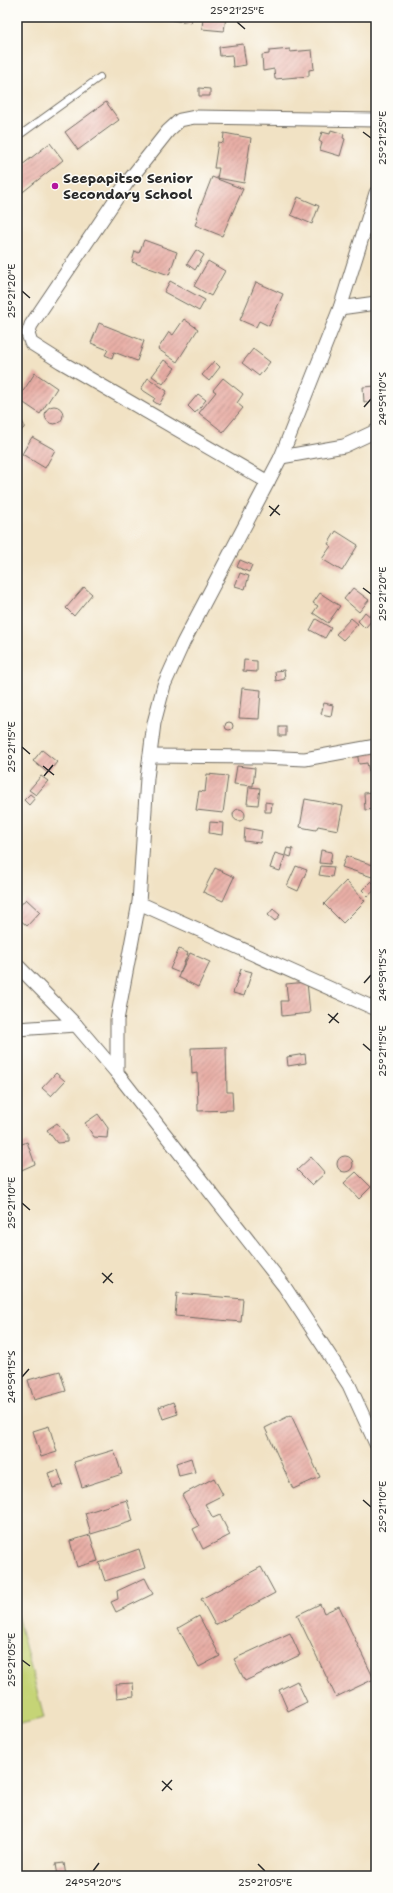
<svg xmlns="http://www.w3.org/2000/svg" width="393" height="1893" font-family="'Shantell Sans',sans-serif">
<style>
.pitch{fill:#c5d476;stroke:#788050}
.building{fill:url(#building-hatch)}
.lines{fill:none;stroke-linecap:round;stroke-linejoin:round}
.lane-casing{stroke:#706b61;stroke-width:8}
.street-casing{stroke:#706b61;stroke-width:15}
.lane{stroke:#fff;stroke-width:6}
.street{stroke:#fff;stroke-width:13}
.ticks{fill:none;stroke:#2b2b2b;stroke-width:1.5}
.poi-dot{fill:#b5179e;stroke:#fdfcf7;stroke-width:1.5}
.labels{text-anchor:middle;stroke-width:3;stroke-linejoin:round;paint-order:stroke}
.poi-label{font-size:14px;font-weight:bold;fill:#2b2b2b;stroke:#fdfcf7;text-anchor:start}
.neatline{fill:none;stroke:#2b2b2b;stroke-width:1.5}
.ticks-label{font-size:10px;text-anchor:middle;fill:#2b2b2b}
</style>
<defs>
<pattern id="building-hatch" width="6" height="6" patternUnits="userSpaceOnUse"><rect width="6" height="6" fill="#e8aea6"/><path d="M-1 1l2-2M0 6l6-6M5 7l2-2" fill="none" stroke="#bc8e87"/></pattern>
</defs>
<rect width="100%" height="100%" fill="#fdfcf7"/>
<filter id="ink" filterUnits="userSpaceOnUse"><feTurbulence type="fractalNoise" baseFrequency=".025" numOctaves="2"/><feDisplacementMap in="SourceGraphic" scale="8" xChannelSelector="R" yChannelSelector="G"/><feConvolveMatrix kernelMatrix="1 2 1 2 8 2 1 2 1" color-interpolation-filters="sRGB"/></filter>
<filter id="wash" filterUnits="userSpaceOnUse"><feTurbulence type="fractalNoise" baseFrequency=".012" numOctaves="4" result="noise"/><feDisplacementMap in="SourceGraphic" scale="16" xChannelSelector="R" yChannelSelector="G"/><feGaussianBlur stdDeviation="0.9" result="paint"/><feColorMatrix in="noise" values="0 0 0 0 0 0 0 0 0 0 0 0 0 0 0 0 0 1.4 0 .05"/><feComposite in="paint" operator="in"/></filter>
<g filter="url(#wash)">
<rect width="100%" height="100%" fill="#f1e2c4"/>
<path class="pitch" d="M17,1615L44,1718L17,1725Z"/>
<g id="blocks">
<g class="building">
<path d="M172,17H192L191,23L172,20Z"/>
<path d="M203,17H226L224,31L202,29Z"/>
<path d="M243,44L246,65L233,67L232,55L220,56L219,47Z"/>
<path d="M290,49V52L312,50L314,69L309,70V76L275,79L274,69L263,71L262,55L269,54V51Z"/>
<path d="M199,88L210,89V96H199Z"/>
<path d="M106,102L119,120L78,150L65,132Z"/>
<path d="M331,130L344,134L343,138L345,139L340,156L320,150L322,143L319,141L322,132L330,134Z"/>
<path d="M224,133L251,138L244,183L217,178L219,168H214L218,142L223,143Z"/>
<path d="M50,143L63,160L19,195L17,192V169Z"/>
<path d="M212,177L243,189L222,236L195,225L198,218H196Z"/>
<path d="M298,197L319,206L312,224L291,215Z"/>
<path d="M144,240L177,252L169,275L132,262L135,251L139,253Z"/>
<path d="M196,250L204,255L195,270L187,264Z"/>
<path d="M208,261L225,271L211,296L194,286Z"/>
<path d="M170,281L205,300L199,311L164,292Z"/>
<path d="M256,282L283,294L269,326L259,321L256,327L240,320Z"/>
<path d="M184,319L198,329L177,362L158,349L169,332L173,335Z"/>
<path d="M99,323L144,341L137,361L114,352L112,358L105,355L108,350L91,343Z"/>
<path d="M253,349L270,362L259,376L242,363Z"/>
<path d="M164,360L175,368L163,384L152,376Z"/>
<path d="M214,361L220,367L209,381L202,375Z"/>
<path d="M35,373L57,388L40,414L18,399Z"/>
<path d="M148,378L167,391L159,405L153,401L155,398L141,389Z"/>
<path d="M223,378L243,394L237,403L243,408L223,432L199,413L216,392L213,390Z"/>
<path d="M376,386V401L364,402L363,387Z"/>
<path d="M198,394L206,400L195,413L188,406Z"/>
<circle cx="54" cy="415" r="9"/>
<path d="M17,419L22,421L24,425V428L18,433H17Z"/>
<path d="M32,437L55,450L45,468L22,454Z"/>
<path d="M336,531L358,545L342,571L322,559L331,546L328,544Z"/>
<path d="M240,560L252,565L249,572L237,567Z"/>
<path d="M240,573L249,576L245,589L235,586Z"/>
<path d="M84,587L92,594L74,616L66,608Z"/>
<path d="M353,588L369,600L359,612L344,599Z"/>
<path d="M320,593L340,606L328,623L313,613L318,606L313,603Z"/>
<path d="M365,612L373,619L365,628L358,621Z"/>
<path d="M351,618L358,624L343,640L336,634Z"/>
<path d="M316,619L331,628L325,638L310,630Z"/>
<path d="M244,660L257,661V672L243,671Z"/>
<path d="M284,670L285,679L276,681L275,671Z"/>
<path d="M242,688L261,690L259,719L239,718Z"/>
<path d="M324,703L333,705L331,716L321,714Z"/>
<circle cx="229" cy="726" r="4"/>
<rect x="279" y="727" width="7" height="9"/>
<path d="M376,749V771L369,772L367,763L359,764L357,752Z"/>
<path d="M42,750L57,762L48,773L33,761Z"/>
<path d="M237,766L255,768L253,786L234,784Z"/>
<path d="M207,774L228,776L223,813L196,810L199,791L205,792Z"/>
<path d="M41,776L48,781L36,795L29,790Z"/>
<path d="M249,787L260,788L258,805L247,804Z"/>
<path d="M376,792V809L365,810L364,793Z"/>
<path d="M30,794L35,798L29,805L24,800Z"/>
<path d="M305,799L343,806L338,830L318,826L316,830L300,827Z"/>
<path d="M265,802L272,803L271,812H265Z"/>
<circle cx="239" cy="815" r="6"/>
<path d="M210,822L223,823L222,835L209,833Z"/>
<path d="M245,828L262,831L260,843L244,841Z"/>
<path d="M287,848L293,849L291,857L285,855Z"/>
<path d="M321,850L332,852L330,864L319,863Z"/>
<path d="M275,853L285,856L280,871L270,868Z"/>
<path d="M346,856L376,866L372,877L342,867Z"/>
<path d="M296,866L307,870L298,891L287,886Z"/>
<path d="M321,866L334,867L332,877L319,875Z"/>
<path d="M215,868L234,877L223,901L203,892Z"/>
<path d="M346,881L365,901L343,923L324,904Z"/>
<path d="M371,881L376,886V889L368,896L362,890Z"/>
<path d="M26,899L40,912L27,926L17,917V909Z"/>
<path d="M273,909L280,915L275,921L268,915Z"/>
<path d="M179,949L188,953L180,973L170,969Z"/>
<path d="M190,953L210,962L198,987L178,977Z"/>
<path d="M241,969L252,972L244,996L233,993Z"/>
<path d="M307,982L310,1013L282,1016L281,1001H288L286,984Z"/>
<path d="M226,1047L227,1092H232L233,1110L198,1111L197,1073L192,1074L191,1048Z"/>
<path d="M305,1054L306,1063L288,1066L287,1057Z"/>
<path d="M56,1073L65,1081L51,1096L42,1088Z"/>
<path d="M98,1114L108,1128L107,1138L94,1137L85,1123Z"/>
<path d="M57,1123L67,1136V1142L57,1143L47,1130Z"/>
<path d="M27,1142L35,1164L17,1172V1146Z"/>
<circle cx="345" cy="1164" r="8"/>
<path d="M311,1157L325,1173L312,1185L297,1170Z"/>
<path d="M356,1172L371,1187L359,1199L344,1183Z"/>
<path d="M177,1293L243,1299L241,1322L175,1316Z"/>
<path d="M60,1371L66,1391L34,1400L28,1380Z"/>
<path d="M173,1402L178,1414L163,1419L159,1407Z"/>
<path d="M291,1415L320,1477L293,1489L265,1428Z"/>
<path d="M49,1426L57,1452L41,1457L33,1431Z"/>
<path d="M114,1450L122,1474L82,1487L74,1462Z"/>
<path d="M191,1458L195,1472L179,1476L176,1463Z"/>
<path d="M58,1470L63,1485L53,1488L48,1473Z"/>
<path d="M214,1478L223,1495L205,1504L213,1518L220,1515L230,1535L203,1549L193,1529L199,1526L182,1495Z"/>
<path d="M127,1500L133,1521L91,1534L85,1513Z"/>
<path d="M90,1535L98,1561L77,1567L70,1541Z"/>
<path d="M139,1549L145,1568L105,1581L99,1563Z"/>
<path d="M261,1567L275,1593L215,1625L201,1599Z"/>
<path d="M145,1578L153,1594L116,1612L111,1602L118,1599L117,1591Z"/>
<path d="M320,1604L324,1613L339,1606L374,1679L336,1697L297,1615Z"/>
<path d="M199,1616L220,1656L199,1667L178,1628Z"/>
<path d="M290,1633L300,1655L245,1681L234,1659Z"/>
<path d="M297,1681L307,1702L288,1711L279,1690Z"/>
<path d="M133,1683L134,1696L117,1698L116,1684Z"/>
<path d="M64,1863L66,1876H58L56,1864Z"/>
</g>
</g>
</g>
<g filter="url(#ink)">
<use href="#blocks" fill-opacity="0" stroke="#706b61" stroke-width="1"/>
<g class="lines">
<defs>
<path id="lane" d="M17,137L100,77"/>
<g id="street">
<path d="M340,308L376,303"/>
<path d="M281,457L344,446L376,431"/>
<path d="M268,482L61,362L31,343L28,334L31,325L126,184L168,131L180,120L195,117L376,120"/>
<path d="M150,756L262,757L305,759L376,746"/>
<path d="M139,903L376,1009"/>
<path d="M17,965L76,1025L117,1073L284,1286L349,1385L376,1444"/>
<path d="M17,1029L76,1025"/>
<path d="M117,1073V1020L139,903L147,778L154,723L164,685L183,643L281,457L340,308L376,193"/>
</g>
</defs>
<use href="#lane" class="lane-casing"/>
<use href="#street" class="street-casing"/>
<use href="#lane" class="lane"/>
<use href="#street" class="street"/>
</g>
</g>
<path class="ticks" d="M237,22L245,29M363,132L371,138M22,291L30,298M364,407L371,399M269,506L280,515M270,516L279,505M363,588L371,594M22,747L30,754M43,766L54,775M44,776L53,765M364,983L371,975M328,1014L339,1023M329,1023L338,1013M363,1044L371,1051M22,1203L30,1210M102,1273L113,1283M103,1283L112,1273M22,1377L29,1369M363,1500L371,1507M22,1660L30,1666M162,1781L172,1790M162,1791L172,1780M258,1864L265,1871M93,1871L99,1863"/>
<circle class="poi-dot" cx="55" cy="186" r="4"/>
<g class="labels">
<g class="poi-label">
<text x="63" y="183">Seepapitso Senior<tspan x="63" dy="16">Secondary School</tspan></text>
</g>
</g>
<rect width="393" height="1893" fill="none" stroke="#fdfcf7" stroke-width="44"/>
<rect x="22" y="22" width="349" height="1849" class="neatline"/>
<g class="ticks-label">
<text x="237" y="14">25°21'25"E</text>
<text transform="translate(382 138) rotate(-90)" y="4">25°21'25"E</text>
<text transform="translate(11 291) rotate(-90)" y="4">25°21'20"E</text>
<text transform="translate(382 399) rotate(-90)" y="4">24°59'10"S</text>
<text transform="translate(382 594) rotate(-90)" y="4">25°21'20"E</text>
<text transform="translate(11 747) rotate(-90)" y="4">25°21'15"E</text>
<text transform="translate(382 975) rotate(-90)" y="4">24°59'15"S</text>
<text transform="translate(382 1051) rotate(-90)" y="4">25°21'15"E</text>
<text transform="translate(11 1203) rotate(-90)" y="4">25°21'10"E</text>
<text transform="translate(11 1377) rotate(-90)" y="4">24°59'15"S</text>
<text transform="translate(382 1507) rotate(-90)" y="4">25°21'10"E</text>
<text transform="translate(11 1660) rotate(-90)" y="4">25°21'05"E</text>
<text x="93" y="1886">24°59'20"S</text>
<text x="265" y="1886">25°21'05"E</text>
</g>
</svg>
